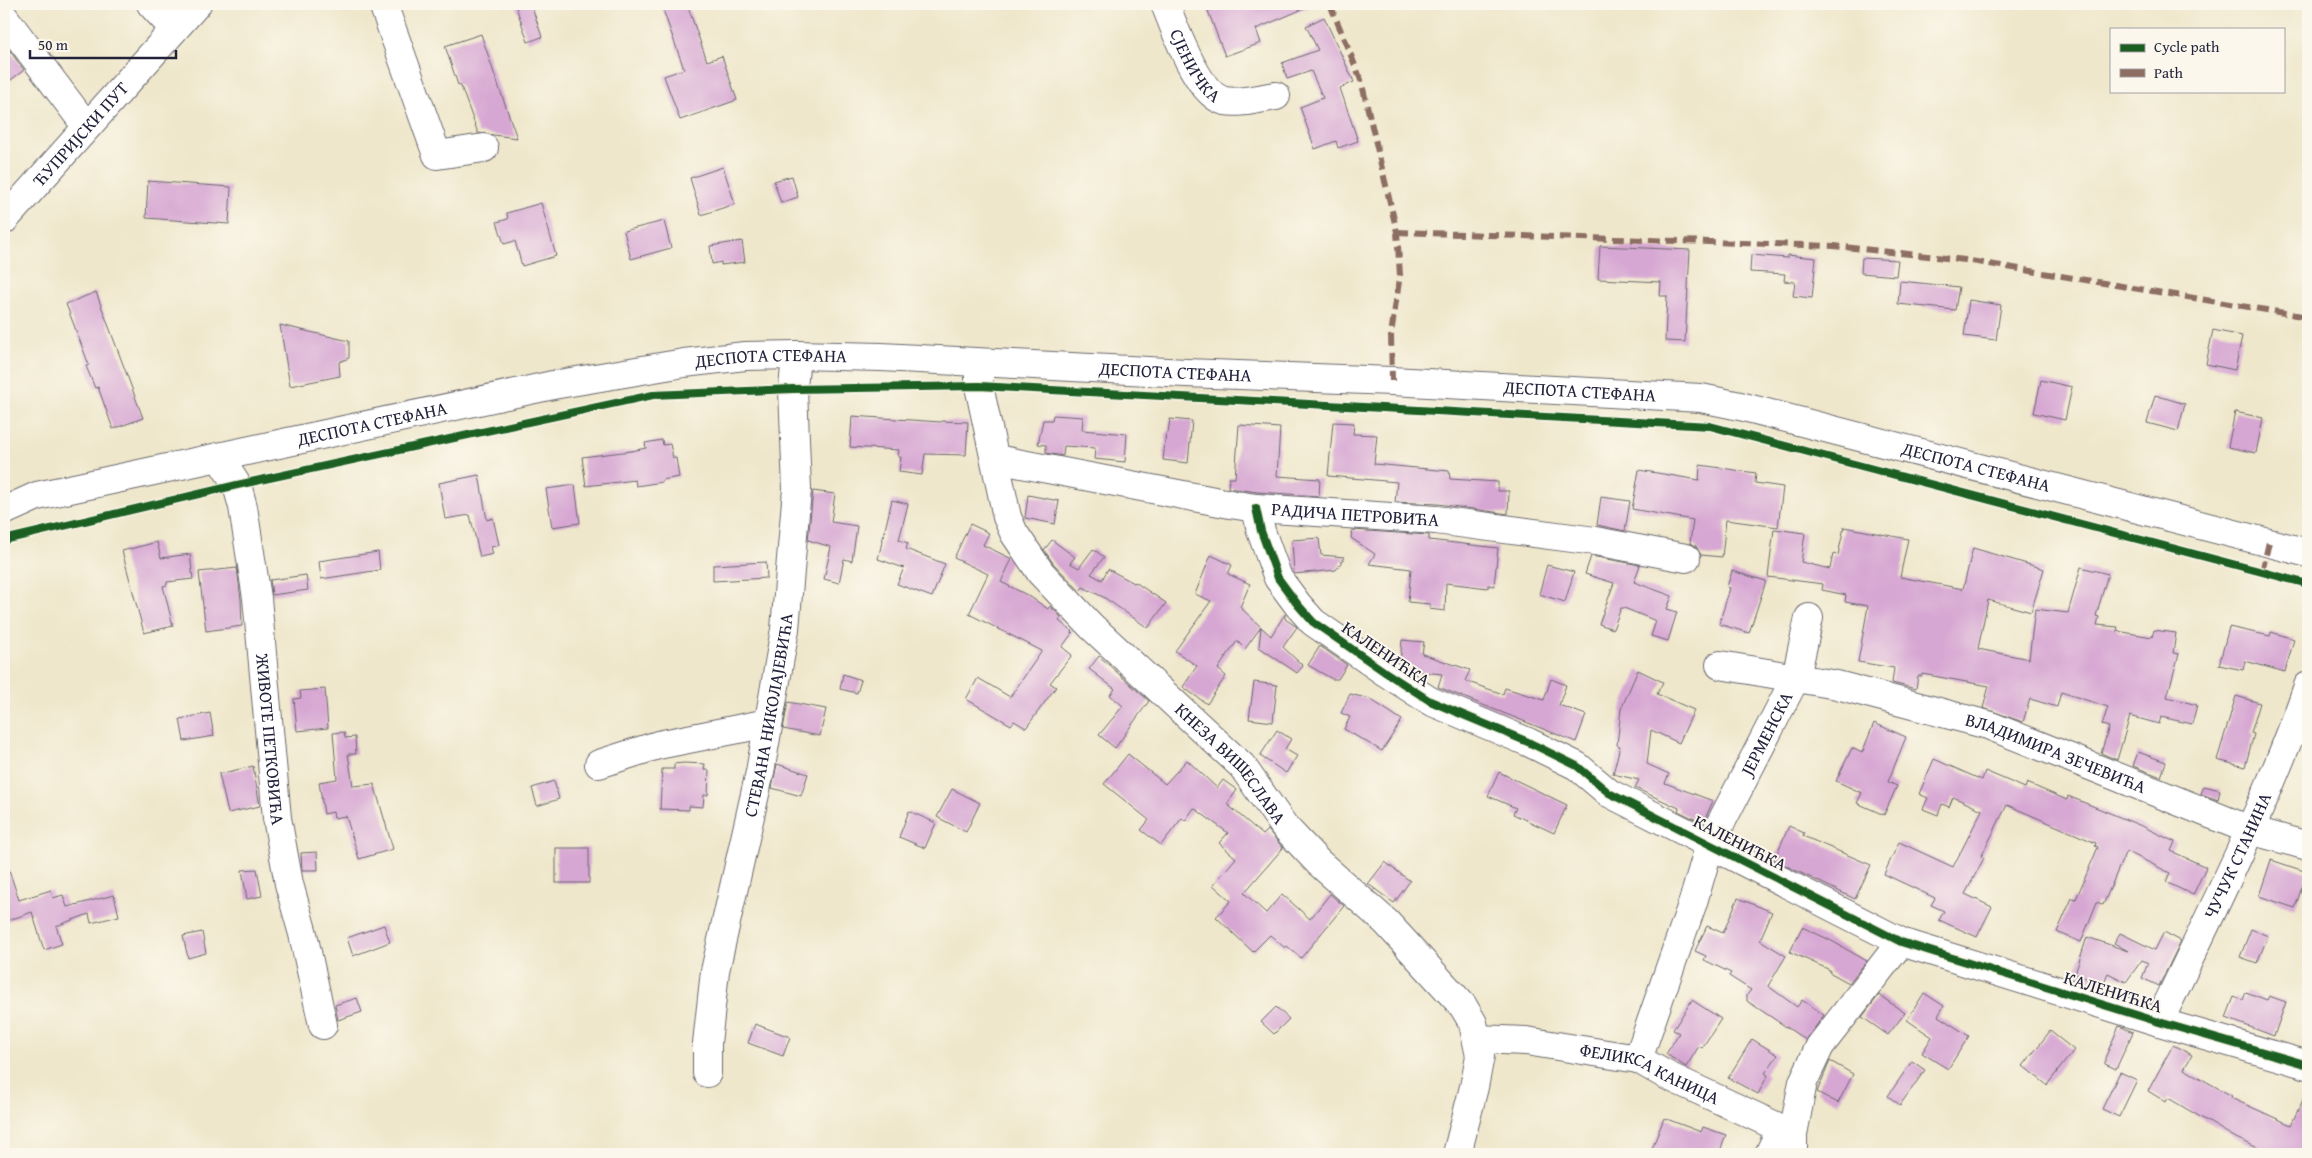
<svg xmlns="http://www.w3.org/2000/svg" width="2312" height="1158" font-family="'Gentium Book Plus',serif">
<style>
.building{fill:#d7a7d3}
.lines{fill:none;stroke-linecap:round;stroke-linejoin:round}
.minor-casing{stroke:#6a676d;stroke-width:30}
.major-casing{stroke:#6a676d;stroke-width:30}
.minor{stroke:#fff;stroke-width:28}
.major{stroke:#fff;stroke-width:28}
.quiet{stroke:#8d6e63;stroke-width:6;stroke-dasharray:12 6;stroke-linecap:butt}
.cycleway-casing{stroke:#fbf7ec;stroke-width:11}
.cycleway{stroke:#1b5e20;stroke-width:8}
.labels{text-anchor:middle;stroke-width:4;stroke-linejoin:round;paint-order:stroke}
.street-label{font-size:18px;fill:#22223b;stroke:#fbf7ec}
</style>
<rect width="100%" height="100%" fill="#fbf7ec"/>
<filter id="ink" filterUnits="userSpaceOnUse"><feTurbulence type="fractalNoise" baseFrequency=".02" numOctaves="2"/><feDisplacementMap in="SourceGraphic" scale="10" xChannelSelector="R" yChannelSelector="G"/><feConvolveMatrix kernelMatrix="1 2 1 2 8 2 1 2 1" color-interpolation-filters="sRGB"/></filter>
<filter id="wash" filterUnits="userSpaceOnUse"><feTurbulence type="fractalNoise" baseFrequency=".0096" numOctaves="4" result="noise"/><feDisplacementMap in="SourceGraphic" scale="20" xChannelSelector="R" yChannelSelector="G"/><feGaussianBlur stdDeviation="1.12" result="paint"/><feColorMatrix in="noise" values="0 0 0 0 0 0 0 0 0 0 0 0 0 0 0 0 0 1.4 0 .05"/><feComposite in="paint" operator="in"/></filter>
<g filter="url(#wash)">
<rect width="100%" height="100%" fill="#efe7cb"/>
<g id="blocks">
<g class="building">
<path d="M515,4H531L542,37L528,42Z"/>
<path d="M661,4H687L707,61L722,56L737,100L680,120L664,76L684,69Z"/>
<path d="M1228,4H1315L1256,29L1261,43L1225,56L1208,11Z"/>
<path d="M1324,17L1354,82L1340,88L1358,141L1338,148L1336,141L1315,149L1300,107L1323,98L1311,71L1287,79L1282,63L1318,50L1306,26Z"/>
<path d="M481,34L494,73L517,138L478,133L460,84L458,85L445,46Z"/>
<path d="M4,43L24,70L4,85Z"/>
<path d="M723,167L735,204L701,215L690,178Z"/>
<path d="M792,176L798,197L781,203L774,181Z"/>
<path d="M148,181L231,187L229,224L146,218Z"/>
<path d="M541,203L556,256L522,266L515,241L504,244L497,222L508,219L507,213Z"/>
<path d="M664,221L671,248L631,259L624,231Z"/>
<path d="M742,241L745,262L721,265V262L712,264L710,246Z"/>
<path d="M1600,246L1690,250L1685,342L1665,341L1667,296H1660L1661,282L1598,279Z"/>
<path d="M1751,255L1787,258V255L1816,258L1812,298L1793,296L1795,282L1784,281L1785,274L1750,272Z"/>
<path d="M1862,258L1898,260L1896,276L1861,273Z"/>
<path d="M1900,281L1959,287L1955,310L1898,304Z"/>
<path d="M96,292L143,418L113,429L98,387L95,388L86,366L89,365L66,304Z"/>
<path d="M1969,300L2001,305L1996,340L1964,336Z"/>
<path d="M280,325L349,341V358L339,362L340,376L290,386Z"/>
<path d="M2213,330L2242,336L2235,370L2206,364Z"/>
<path d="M2041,380L2072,387L2065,420L2034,413Z"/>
<path d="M2155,395L2185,404L2178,431L2147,423Z"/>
<path d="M2235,412L2263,418L2256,453L2228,447Z"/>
<path d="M1053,415L1083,417L1082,430L1127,434L1125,462L1094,459L1095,448L1064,446L1063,456L1046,453V445L1038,444L1043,420H1052Z"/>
<path d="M852,416L941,422V421L968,422L966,455L925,454L922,475L899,472L901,457H898L899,450L850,447Z"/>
<path d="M1170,419L1192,421L1188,463L1163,460L1166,433H1168Z"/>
<path d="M1333,422L1354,423L1353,434L1377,435L1374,464L1449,471L1450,479L1498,482V491H1509L1508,514L1438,504L1395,502L1397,482L1328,476Z"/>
<path d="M1239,425L1280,428L1277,476L1320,479L1319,496L1258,492L1228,488L1229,478H1235Z"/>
<path d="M662,440L663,445L670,444L673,458H676L679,477L662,480V482L636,486L635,480L586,486L582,457L631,451L646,448L645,443Z"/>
<path d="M1700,465L1756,473L1755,483L1783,487L1778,527L1726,520L1722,557L1701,555L1696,546L1690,543L1693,520L1632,509L1639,470L1699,480Z"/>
<path d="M479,475L487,520L493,518L499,545L491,547L493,554L480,557L470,515L445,519L439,483Z"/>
<path d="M575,485L580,523L552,527L546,489Z"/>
<path d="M813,491L835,494L831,522L857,526L852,561L844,559L839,583L824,579L831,547L808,540Z"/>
<path d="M1028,495L1059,501L1055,524L1025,518Z"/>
<path d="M1601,497L1630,501L1625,531L1597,525Z"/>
<path d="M892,500L908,504L899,540L908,543L906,549L945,564L932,597L897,584L904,568L878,559Z"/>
<path d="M970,524L989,533L983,545L1012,559L1001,582L1029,596L1048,609L1050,606L1061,617L1059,621L1073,632L1062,647L1072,655L1050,683L1056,687L1026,728L1014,721L1011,725L966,699L978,678L1010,697L1042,651L969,614L988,574L954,558Z"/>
<path d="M1844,527L1908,539L1900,577L1963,589L1973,548L2044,569L2031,612L1988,600L1978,649L2029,659L2035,609L2068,613L2081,567L2108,574L2096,616L2099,617L2097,625L2118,627L2117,631L2152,637L2154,630L2176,633L2173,653L2179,654L2167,697L2197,705L2192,724L2161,717L2159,724L2130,716L2117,760L2101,753L2109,727L2102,725L2108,707L2061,692L2057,707L2030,699L2023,722L1983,708L1989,686L1922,674V676H1918L1916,689L1892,683L1894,668L1858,662L1868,606L1845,602L1846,595L1822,590L1823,584L1768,577L1774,529L1805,533L1801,562L1830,569L1833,554L1838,555Z"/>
<path d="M1352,530L1429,535V540L1498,548L1494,586L1488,585V588L1446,583L1445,611L1429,609L1430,604L1408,602L1411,569L1369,564L1375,554L1351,538Z"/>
<path d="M1319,538L1321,555L1345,557L1336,570L1294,574L1292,540Z"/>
<path d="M1052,540L1075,557L1070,563L1079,568L1093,549L1104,557L1091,574L1102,580L1108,569L1134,583L1135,582L1166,603L1148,628L1105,598L1083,587L1080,591L1053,563L1044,550Z"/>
<path d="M157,542L161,558L190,554L193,579L167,582V585L163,586L173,626L144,633L122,551Z"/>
<path d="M378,552L380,570L321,579L319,561Z"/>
<path d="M1211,555L1232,565L1228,574L1250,584L1240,607L1261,627L1245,649L1237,641L1218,669L1226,676L1207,704L1183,687L1197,666L1175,651L1211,601L1195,594Z"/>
<path d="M1591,556L1640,565L1634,582L1672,596L1667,609L1677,612L1668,641L1651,636L1656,621L1624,608H1621L1613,629L1599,624L1614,583L1585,574Z"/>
<path d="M766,562L767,578L713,581V565Z"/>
<path d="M1547,565L1574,572L1565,602L1539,594Z"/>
<path d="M237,568L241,600L242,626L206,631L199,572Z"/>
<path d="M1732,571L1766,581L1749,633L1719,624L1730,588L1727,587Z"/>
<path d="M306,575L308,590L272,595L270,580Z"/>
<path d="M1285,614V619L1297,627L1283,647L1303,666L1297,673L1259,647L1261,627L1271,636Z"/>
<path d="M2229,627L2270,636L2271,632L2294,639L2285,672L2245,661L2243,670L2219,665Z"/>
<path d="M1402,640L1424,642L1422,654L1470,670L1465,681L1503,694L1505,688L1544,700L1551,679L1566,685L1559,705L1586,715L1576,742L1438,687L1442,674L1413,671L1400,663Z"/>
<path d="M1320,646L1347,665L1338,679H1332L1308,665Z"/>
<path d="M1099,656L1149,701L1115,748L1099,735L1123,706L1110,695L1115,689L1089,669Z"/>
<path d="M1638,670L1663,682L1657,694L1694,710L1679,743L1651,730L1647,764L1669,774L1665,783L1713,801L1703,823L1678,811L1679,808L1635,788L1639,780L1613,774L1620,746L1617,745L1621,709Z"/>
<path d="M843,674L861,680L857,693L840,689Z"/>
<path d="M1254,682L1277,685L1273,722L1249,719Z"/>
<path d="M325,689L328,728L297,731L294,699L301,698L300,691Z"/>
<path d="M1350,694L1370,699L1402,720L1382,751L1344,729L1350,717L1341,713Z"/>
<path d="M2236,696L2260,703L2251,733L2254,734L2245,767L2217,760Z"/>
<path d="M788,702L826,709L820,736L783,729Z"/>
<path d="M210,713L214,736L184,741L180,719Z"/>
<path d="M1874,723L1906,737L1888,782L1897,786L1884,815L1857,803L1862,793L1836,781L1852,748L1862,753Z"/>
<path d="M1277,730L1291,739L1285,749L1297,756L1286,773L1260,756Z"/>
<path d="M344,732L345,738L355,737L356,754H348L353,786L374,784L393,849L359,859L346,816L334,818L333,812L324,814L319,782L337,779L333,733Z"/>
<path d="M2138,752L2166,762L2161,777L2133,766Z"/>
<path d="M1128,754L1165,784L1187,760L1217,788L1223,780L1237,790L1227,804L1263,835L1268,830L1283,848L1244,893L1266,913L1282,894L1310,919L1330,894L1344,906L1301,958L1287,946L1285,948L1270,935L1253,952L1216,917L1231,901L1213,885L1236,858L1219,843L1228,833L1194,808L1185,821L1182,818L1161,845L1141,830L1149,820L1104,784Z"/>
<path d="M1934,759L1982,780L1985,771L2025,788L2027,783L2067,800L2068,796L2144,827L2175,842L2171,851L2206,867L2193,895L2166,882L2170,873L2126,851L2103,905L2097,902L2081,942L2057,932L2072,898L2076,899L2098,847L2095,846L2096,843L2007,805L1981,857L1984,858L1965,894L1992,907L1977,937L1939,920L1944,911L1931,905L1935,898L1884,874L1899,842L1953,867L1982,810L1953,797L1949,807L1942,804L1938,815L1923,809L1928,798L1919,794Z"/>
<path d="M684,763L705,764L704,770H709L708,795H704L703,807L689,806V810L660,809L662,769H674V764Z"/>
<path d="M777,764L808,774L801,796L772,788Z"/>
<path d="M253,766L260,806L228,813L219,774Z"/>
<path d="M1499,772L1567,805L1554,833L1513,814L1516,808L1488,796Z"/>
<path d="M554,781L559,799L537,806L532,788Z"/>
<path d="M2204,786L2220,790L2218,800L2201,794Z"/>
<path d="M952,789L980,803L966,832L937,817Z"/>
<path d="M909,811L936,823L925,848L899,837Z"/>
<path d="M1789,826L1804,833L1803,836L1871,865L1855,899L1774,860Z"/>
<rect x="556" y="848" width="33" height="35"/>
<path d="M317,852L318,870H302L301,853Z"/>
<path d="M2271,860L2307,872L2295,908L2259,896Z"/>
<path d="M1385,862L1410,881L1394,903L1368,884Z"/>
<path d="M4,864H7L19,900L51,890L53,898L63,895L67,907L114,895L119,916L91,923L89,914L56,926L62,944L44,950L32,912L4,922Z"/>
<path d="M257,869L262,896L247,899L242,870Z"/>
<path d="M1738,898L1772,912L1760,940L1786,956L1768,986L1797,1007L1802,1000L1824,1015L1806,1040L1747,1001V995L1751,990L1729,976L1731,973L1704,960L1706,956L1695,951L1707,926L1723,933Z"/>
<path d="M384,925L390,942L353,956L347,938Z"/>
<path d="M1802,927L1830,940L1867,961L1849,983L1829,972L1830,970L1790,952Z"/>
<path d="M2251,929L2268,936L2257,963L2240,957Z"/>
<path d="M202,932L206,953L188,958L183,936Z"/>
<path d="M2164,932L2181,941L2159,986L2142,978L2148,963L2142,960L2126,982L2108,973L2104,984L2075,974L2087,937L2128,951L2114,943L2120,933L2155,950Z"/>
<path d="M2246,992L2267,1000L2269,996L2286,1002L2274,1036L2226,1018L2234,997L2243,1000Z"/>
<path d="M1924,993L1944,1006L1938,1016L1969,1036L1948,1069L1922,1053L1932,1037L1907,1020Z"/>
<path d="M1879,995L1905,1013L1888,1035L1862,1017Z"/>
<path d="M357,998L362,1012L338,1020L335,1005Z"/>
<path d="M1692,1000L1721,1019L1702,1048L1699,1046L1686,1067L1666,1054L1679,1033L1673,1030Z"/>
<path d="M1276,1007L1289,1019L1274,1034L1261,1022Z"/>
<path d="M755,1024L790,1037L783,1056L748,1043Z"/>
<path d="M2119,1026L2133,1032L2116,1069L2105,1064V1058Z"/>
<path d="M2050,1031L2074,1050L2047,1085L2023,1066Z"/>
<path d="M1752,1039L1778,1055L1765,1073L1768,1075L1758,1094L1728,1078Z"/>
<path d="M2173,1045L2192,1055L2184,1069L2232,1096L2231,1098L2291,1125L2308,1088V1154H2271L2236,1138L2168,1098L2166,1102L2148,1091Z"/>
<path d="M1830,1061L1853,1074L1838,1103L1817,1092Z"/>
<path d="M1912,1061L1925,1070L1900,1105L1888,1096Z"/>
<path d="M2120,1072L2137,1080L2119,1117L2102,1109Z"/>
<path d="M1664,1118L1701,1132L1703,1127L1726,1135L1719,1154H1650Z"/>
</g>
</g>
</g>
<g filter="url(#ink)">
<use href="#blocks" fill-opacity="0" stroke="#6a676d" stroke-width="1"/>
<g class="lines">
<defs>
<g id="minor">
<path d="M151,4L174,29"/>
<path d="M383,4L437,155L484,148"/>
<path id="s1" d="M1165,4C1175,28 1197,95 1225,101C1241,104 1260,98 1276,96"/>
<path d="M4,17L87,127"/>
<path id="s2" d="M979,364V386L1007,517L1014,533L1041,573L1091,626L1242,766L1284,826L1318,862L1386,922L1463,1006L1473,1023L1480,1056L1474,1087L1457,1154"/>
<path id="s3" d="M219,457L237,485L243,507L257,598L277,818L289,884L303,934L323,1025"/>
<path id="s4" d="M996,459L1230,504L1256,508L1436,520L1595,541L1686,558"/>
<path d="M1256,508L1261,531L1278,578L1298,605L1313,622L1385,672L1430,701L1528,742L1577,766L1609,793L1901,942L2159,1022L2308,1065"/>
<path id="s5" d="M1720,665L1837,685L1988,725L2250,830L2308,846"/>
<path d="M599,764L658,745L768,723"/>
<path id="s6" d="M2159,1022C2211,912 2268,802 2308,686"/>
<path id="s7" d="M1477,1039L1526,1041L1638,1059L1666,1075L1793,1134"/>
<path id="s8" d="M1638,1059L1693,902L1710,844L1796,677L1809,618"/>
<path id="s9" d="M707,1073V1043L715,971L760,772L785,629L797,489L793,389L796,355"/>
<path d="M1769,1154L1781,1129"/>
<path d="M1793,1154V1134L1803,1082L1820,1046L1901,942"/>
</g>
<g id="major">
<path id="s10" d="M4,220L197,4"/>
<path id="s11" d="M4,511L37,496L553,385L684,363L745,356L796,355L881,357L1186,373L1392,381L1701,398L1740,406L2308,553"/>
</g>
</defs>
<use href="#minor" class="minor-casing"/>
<use href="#major" class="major-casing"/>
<use href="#minor" class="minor"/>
<use href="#major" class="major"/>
<g class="quiet">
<path d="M1330,4L1361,80L1397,232L1400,275L1391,334L1392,381"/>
<path d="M1397,232L1834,246L1965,260L2308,317"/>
<path d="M2262,572L2269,542"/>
</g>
<defs>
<g id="cycleway">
<path d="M1256,508L1261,531L1278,578L1298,605L1313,622L1385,672L1430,701L1528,742L1577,766L1609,793L1901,942L2159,1022L2308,1065"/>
<path d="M4,540L237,485L653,395L793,389L979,386L1710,426L2308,584"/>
</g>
</defs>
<use href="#cycleway" class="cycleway-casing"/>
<use href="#cycleway" class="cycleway"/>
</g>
</g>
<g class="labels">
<g class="street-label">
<text dy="6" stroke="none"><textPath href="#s1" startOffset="69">СЈЕНИЧКА</textPath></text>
<text dy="6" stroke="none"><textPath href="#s10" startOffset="115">ЋУПРИЈСКИ ПУТ</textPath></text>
<text dy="6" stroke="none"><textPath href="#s11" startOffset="784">ДЕСПОТА СТЕФАНА</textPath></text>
<text dy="6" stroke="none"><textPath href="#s11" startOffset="1189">ДЕСПОТА СТЕФАНА</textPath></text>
<text dy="6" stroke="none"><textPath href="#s11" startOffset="1594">ДЕСПОТА СТЕФАНА</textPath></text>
<text dy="6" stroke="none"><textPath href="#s11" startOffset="379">ДЕСПОТА СТЕФАНА</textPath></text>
<text dy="6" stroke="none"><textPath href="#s11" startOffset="1999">ДЕСПОТА СТЕФАНА</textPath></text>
<text dy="6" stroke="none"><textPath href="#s4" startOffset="364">РАДИЧА ПЕТРОВИЋА</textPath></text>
<text transform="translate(1386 654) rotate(34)" y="6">КАЛЕНИЋКА</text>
<text dy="6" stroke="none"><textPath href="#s9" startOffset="364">СТЕВАНА НИКОЛАЈЕВИЋА</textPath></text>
<text dy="6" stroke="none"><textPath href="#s8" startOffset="351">ЈЕРМЕНСКА</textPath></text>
<text dy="6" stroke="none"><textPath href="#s3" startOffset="290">ЖИВОТЕ ПЕТКОВИЋА</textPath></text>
<text dy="6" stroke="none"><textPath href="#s5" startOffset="348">ВЛАДИМИРА ЗЕЧЕВИЋА</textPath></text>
<text dy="6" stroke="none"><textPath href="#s2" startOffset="491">КНЕЗА ВИШЕСЛАВА</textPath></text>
<text transform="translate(1740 843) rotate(27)" y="6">КАЛЕНИЋКА</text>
<text dy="6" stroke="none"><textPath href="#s6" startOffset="184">ЧУЧУК СТАНИНА</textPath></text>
<text transform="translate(2113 992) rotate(17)" y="6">КАЛЕНИЋКА</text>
<text dy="6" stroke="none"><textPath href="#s7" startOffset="178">ФЕЛИКСА КАНИЦА</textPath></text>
</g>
</g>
<rect width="2312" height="1158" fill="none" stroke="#fbf7ec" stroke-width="20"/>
<rect x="2110" y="28" width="175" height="65" fill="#fbf7ec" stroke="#a4a2a5"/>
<rect x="2120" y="44" width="25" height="8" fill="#1b5e20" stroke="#a4a2a5"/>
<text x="2154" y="52" font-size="15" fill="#22223b">Cycle path</text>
<rect x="2120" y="69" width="25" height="8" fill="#8d6e63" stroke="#a4a2a5"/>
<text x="2154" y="78" font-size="15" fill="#22223b">Path</text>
<path d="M30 50v8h146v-8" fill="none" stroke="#22223b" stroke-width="2.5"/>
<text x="38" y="50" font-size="15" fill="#22223b" stroke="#fbf7ec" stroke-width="4" paint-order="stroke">50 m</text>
</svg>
